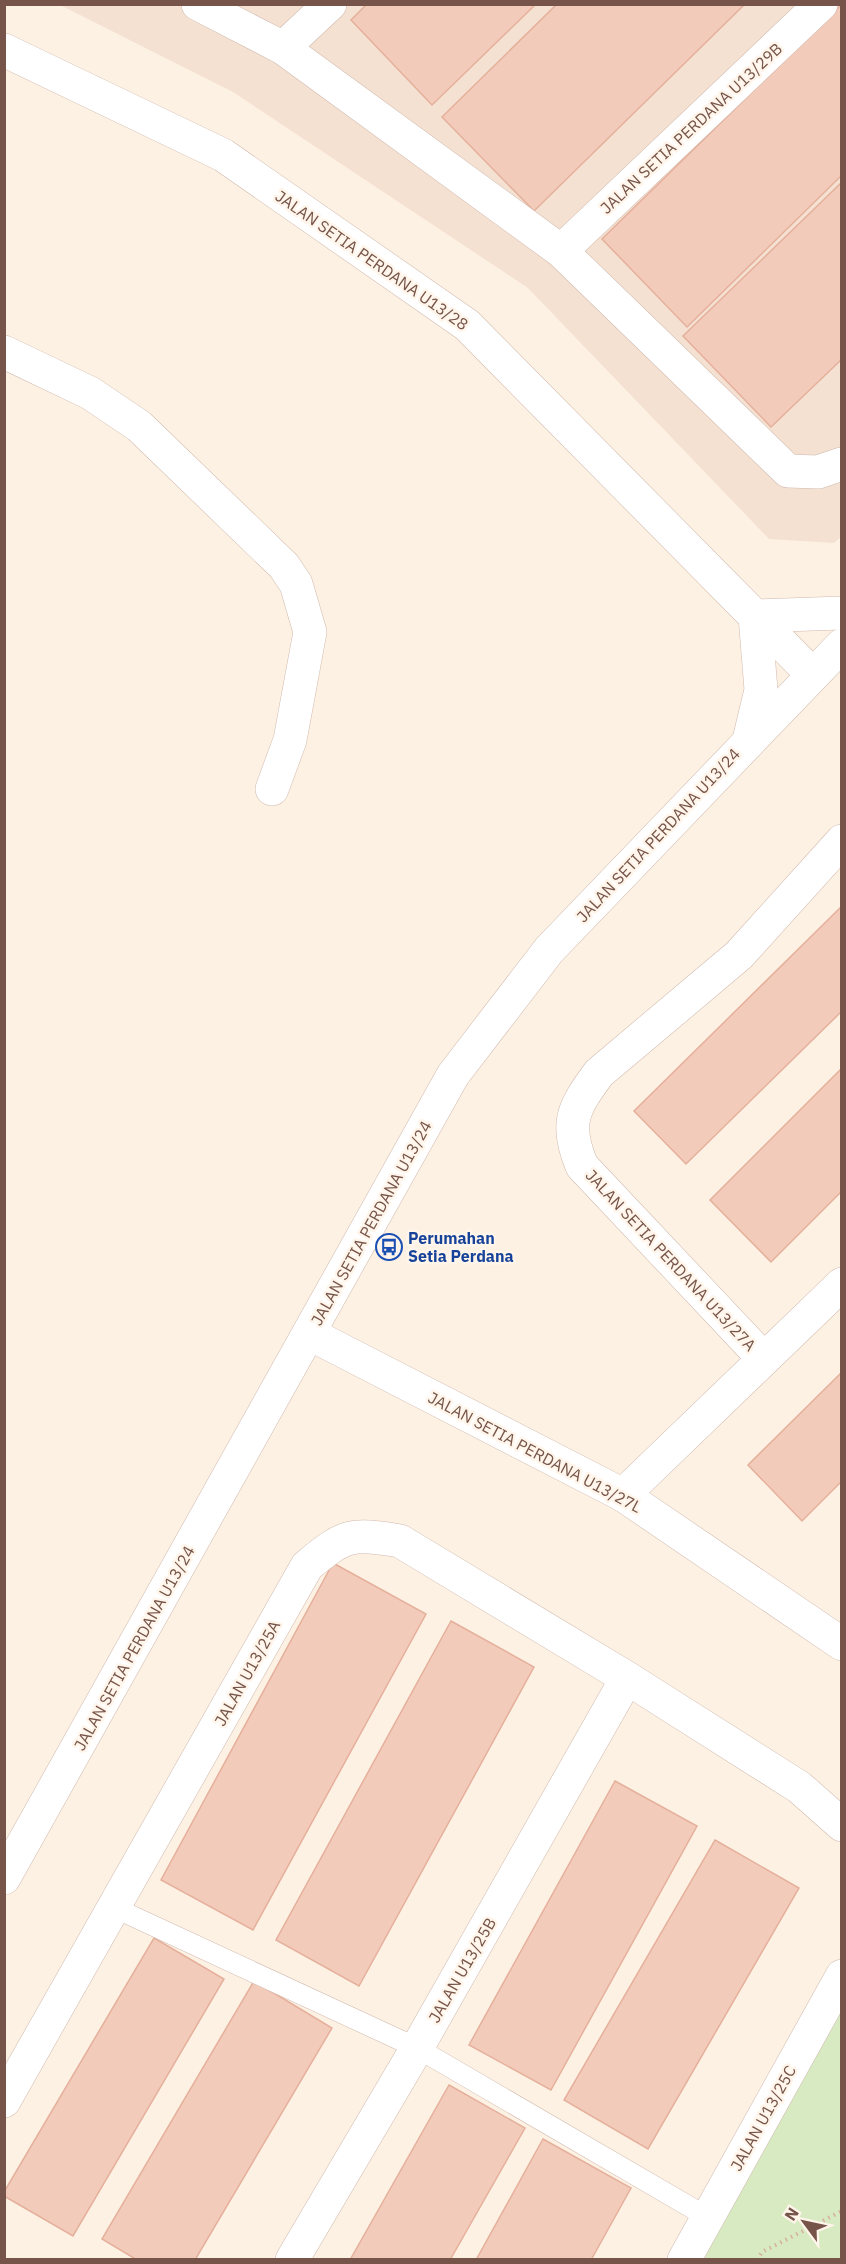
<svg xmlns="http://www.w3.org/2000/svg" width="846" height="2264" font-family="'IBM Plex Sans',sans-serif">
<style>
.residential{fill:#f4e1d2}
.green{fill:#d7eac2}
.building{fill:#f3cbbb;stroke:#e5b09b;stroke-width:1.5}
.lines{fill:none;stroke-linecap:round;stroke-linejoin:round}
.service-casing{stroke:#d0b9ad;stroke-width:21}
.minor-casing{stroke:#d0b9ad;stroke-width:34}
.tertiary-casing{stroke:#d0b9ad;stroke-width:34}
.path{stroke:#d7af9e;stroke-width:4;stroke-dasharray:1.5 4.5;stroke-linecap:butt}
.service{stroke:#fff;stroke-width:20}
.minor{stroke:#fff;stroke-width:33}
.tertiary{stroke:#fff;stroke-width:33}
.labels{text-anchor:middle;stroke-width:5;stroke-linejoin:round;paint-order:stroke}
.street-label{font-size:16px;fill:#765449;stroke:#fff5ea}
.transit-label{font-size:16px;font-weight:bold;fill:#164399;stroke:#fff5ea;text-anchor:start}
</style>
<rect width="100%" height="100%" fill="#fdf1e4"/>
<path class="residential" d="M60,5H841V537L834,543L769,539L528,288L233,92Z"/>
<path class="green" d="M841,2006V2259L703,2260L745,2179L771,2138L800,2069Z"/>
<g class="building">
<path d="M367,4H536L432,105L351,20Z"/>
<path d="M557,4H745L534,211L442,117Z"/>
<path d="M842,4V175L687,327L602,239Z"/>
<path d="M842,182V359L771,427L683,336Z"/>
<path d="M842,906V1011L686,1164L634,1111Z"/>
<path d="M842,1068V1191L771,1262L710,1200Z"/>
<path d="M842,1372V1481L802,1521L748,1465Z"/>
<path d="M333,1563L426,1614L253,1930L161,1880Z"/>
<path d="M451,1621L534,1667L359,1986L276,1940Z"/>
<path d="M615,1781L697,1826L551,2090L469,2045Z"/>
<path d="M715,1840L799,1888L648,2149L564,2100Z"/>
<path d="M154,1938L224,1979L73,2236L4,2196V2192Z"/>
<path d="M254,1981L332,2028L195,2260H137L102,2239Z"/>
<path d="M449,2085L525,2128L450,2260H350Z"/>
<path d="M543,2139L631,2188L591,2260H476Z"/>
</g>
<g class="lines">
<defs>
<path id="service" d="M115,1908L417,2048L709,2218"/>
<g id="minor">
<path d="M198,4L283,48L561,251L788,471L818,472L842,464"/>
<path d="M283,48L330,4"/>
<path d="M561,251L821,4"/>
<path d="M4,352L90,393L139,426L284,566L296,584L310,632L290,740L272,789"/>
<path d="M310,1334L623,1495L842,1644"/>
<path d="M764,1359L582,1166C564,1124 573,1108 599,1073L739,955L842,841"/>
<path d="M623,1495L842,1284"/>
<path d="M4,2101L307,1566C345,1534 350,1533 400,1541L627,1678L799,1787L842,1825"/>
<path d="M292,2260L417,2048L627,1678"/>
<path d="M684,2260L842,1976"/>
</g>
<g id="tertiary">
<path d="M4,50L223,155L467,325L811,673"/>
<path d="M755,616L842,613"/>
<path d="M750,736L761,690L755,616"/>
<path d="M4,1878L453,1075L549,950L842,645"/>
</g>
</defs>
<use href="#service" class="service-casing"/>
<use href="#minor" class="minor-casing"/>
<use href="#tertiary" class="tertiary-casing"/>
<path class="path" d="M757,2260L762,2252L842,2211"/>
<use href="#service" class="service"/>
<use href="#minor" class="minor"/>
<use href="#tertiary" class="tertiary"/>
</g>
<defs>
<symbol id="bus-ring" viewBox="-11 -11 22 22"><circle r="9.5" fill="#fff5ea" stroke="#1a4fb4" stroke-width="1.5"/><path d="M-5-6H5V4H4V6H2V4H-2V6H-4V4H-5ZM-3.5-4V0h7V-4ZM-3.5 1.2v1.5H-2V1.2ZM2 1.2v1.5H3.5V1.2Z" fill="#1a4fb4"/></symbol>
</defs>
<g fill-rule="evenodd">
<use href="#bus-ring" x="374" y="1232" width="30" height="30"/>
</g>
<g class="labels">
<g class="street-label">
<text transform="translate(691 128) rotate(-43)" y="6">JALAN SETIA PERDANA U13/29B</text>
<text transform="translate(372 260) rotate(35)" y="6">JALAN SETIA PERDANA U13/28</text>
<text transform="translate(658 835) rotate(-47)" y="6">JALAN SETIA PERDANA U13/24</text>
<text transform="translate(371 1223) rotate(-61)" y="6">JALAN SETIA PERDANA U13/24</text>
<text transform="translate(671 1260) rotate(47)" y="6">JALAN SETIA PERDANA U13/27A</text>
<text transform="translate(535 1452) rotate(28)" y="6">JALAN SETIA PERDANA U13/27L</text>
<text transform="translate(134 1648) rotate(-61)" y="6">JALAN SETIA PERDANA U13/24</text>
<text transform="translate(247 1673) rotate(-61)" y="6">JALAN U13/25A</text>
<text transform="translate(462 1970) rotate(-60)" y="6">JALAN U13/25B</text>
<text transform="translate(763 2118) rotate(-61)" y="6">JALAN U13/25C</text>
</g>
<g class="transit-label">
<text x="408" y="1244">Perumahan<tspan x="408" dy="18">Setia Perdana</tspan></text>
</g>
</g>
<rect width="846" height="2264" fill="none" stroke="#765449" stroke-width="12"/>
<g transform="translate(804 2222) rotate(303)" stroke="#fff5ea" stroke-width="4.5" paint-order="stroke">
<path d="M0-4.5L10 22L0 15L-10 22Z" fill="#765449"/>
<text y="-9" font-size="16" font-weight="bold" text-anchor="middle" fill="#765449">N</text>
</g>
</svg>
